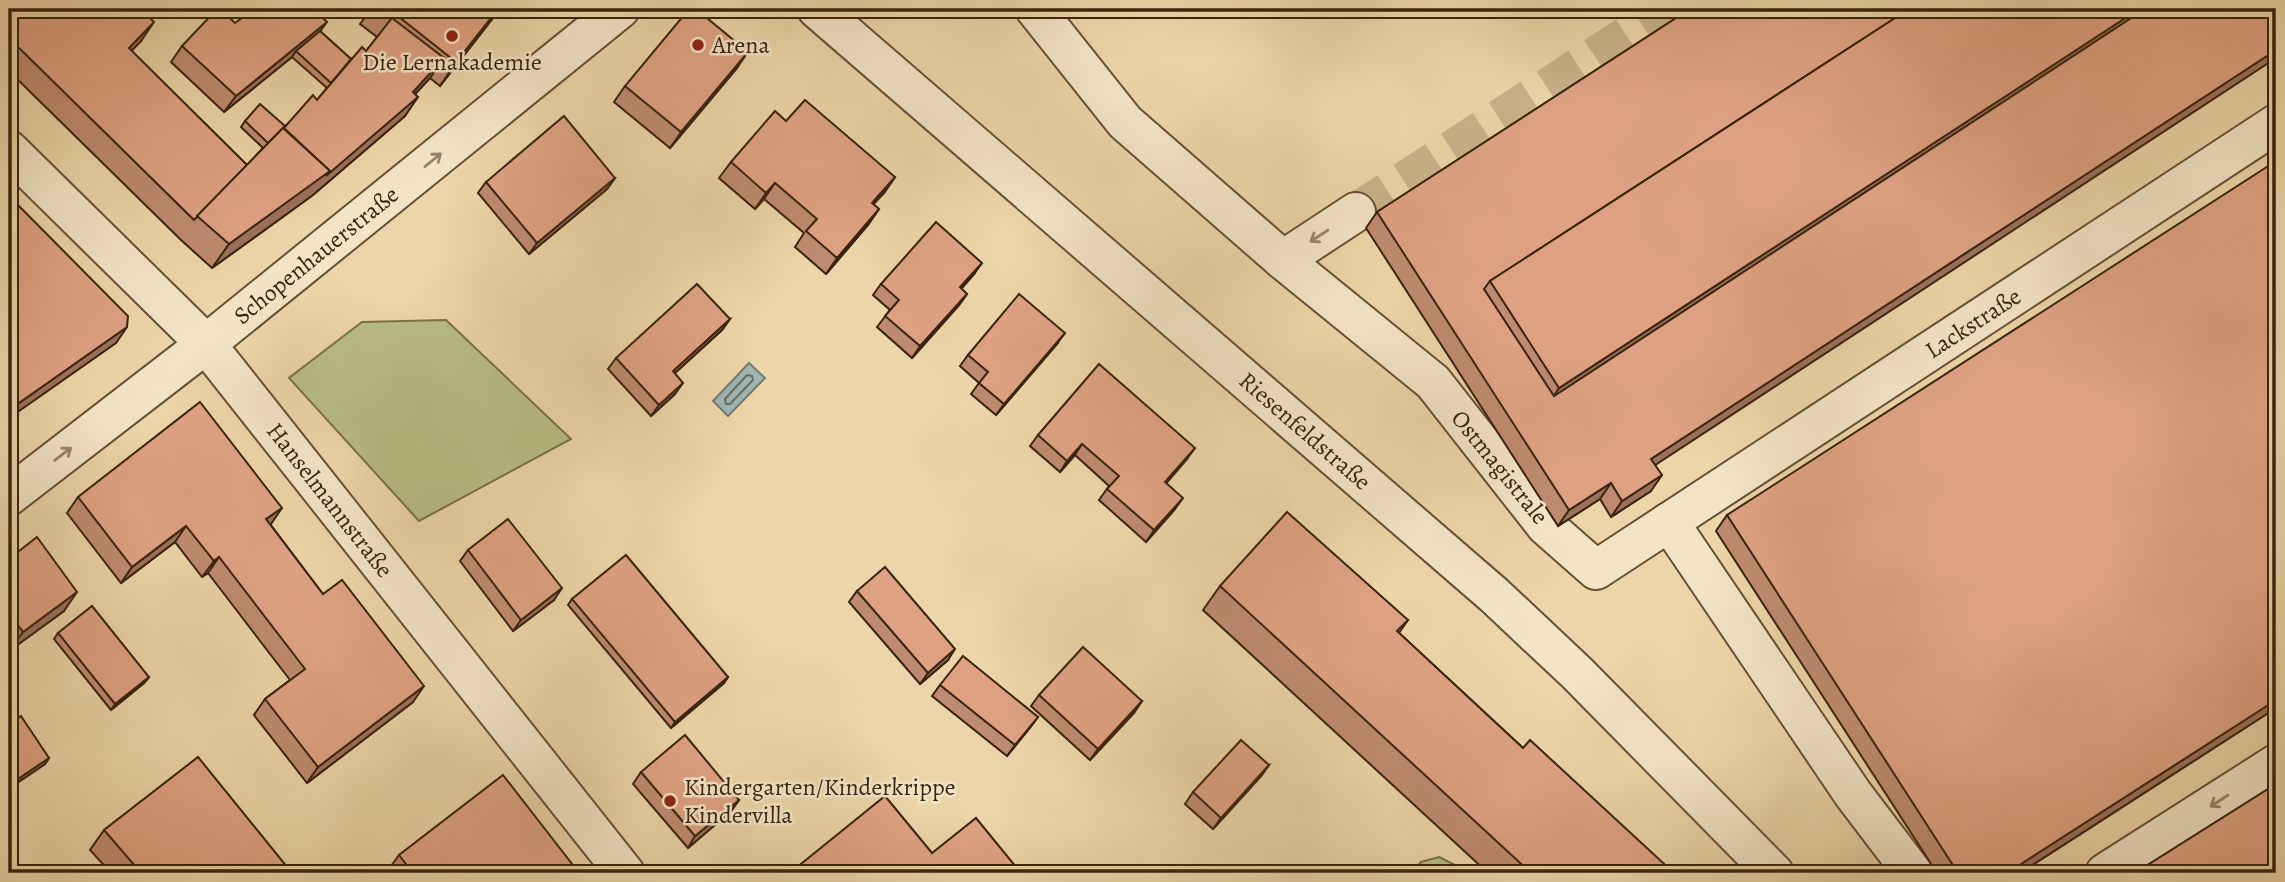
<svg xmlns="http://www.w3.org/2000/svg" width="2285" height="882" font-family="Alegreya,serif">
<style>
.green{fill:#b9bd86;stroke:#7a704a;stroke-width:2}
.water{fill:#9eb6b4;stroke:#767b72;stroke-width:2}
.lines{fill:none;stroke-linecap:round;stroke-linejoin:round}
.shore{stroke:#6c6c62;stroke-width:2}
.minor-tunnel{stroke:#c8b189;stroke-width:38;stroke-dasharray:38 19;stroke-linecap:butt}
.minor-casing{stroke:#665035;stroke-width:42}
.minor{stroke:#f3e4c6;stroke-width:38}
.wall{fill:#bf8b70;stroke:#3a230f;stroke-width:2}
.shaded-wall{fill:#9b715b;stroke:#3a230f;stroke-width:2}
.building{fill:#dea282;stroke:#3a230f;stroke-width:2}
.oneway{stroke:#96846a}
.poi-dot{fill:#8f2418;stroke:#f3e4c6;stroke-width:2.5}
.labels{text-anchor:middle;stroke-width:5;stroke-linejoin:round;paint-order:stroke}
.poi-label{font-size:24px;fill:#3a230f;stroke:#f3e4c6;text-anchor:start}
.street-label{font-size:24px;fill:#3a230f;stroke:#f3e4c6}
</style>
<rect width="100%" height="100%" fill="#ecd5a8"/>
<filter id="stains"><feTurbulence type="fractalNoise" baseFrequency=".00286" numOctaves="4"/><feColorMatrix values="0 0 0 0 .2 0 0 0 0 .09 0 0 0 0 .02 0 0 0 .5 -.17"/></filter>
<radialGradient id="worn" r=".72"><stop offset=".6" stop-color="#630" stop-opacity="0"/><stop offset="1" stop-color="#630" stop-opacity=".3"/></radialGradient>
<g class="green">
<path d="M446,320L571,439L419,521L289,378L362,322Z"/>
<path d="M1439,857L1455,865L1460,873H1412L1421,862Z"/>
</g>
<path class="water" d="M749,363L765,378L728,416L713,401Z"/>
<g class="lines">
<path class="shore" d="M747,375L752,376L753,380L730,404H726L725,399Z"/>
<path class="minor-tunnel" d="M1356,212L1667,9"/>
<defs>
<g id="minor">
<path d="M817,9L1494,595L1577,673L1774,873"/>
<path d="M1035,9L1125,122L1283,260L1433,382L1546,526L1596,570L2276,124"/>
<path d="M9,150L206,344L625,873"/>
<path d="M1283,260L1356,212"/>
<path d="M9,496L206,344L620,9"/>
<path d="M1669,522L1853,794L1913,873"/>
<path d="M2105,873L2276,764"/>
</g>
</defs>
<use href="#minor" class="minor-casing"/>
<use href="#minor" class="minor"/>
</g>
<g class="wall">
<path d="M9,9L141,41L131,51L247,165L263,148L241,127L245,121L285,126L317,100L327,88L292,57L224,112L171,62L182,46L235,23L320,31L351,59L366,51L377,37L360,24L371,9H500L440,86L430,78L415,94L405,116L313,195L212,268L181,240L9,71Z"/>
<path d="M1690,9L1655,465L1651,491L1611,517L1600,499L1558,526L1366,228L1377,212Z"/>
<path d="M737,68L670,148L614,102L625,86Z"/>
<path d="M786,121L895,177L884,193L873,204L879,209L868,225L826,274L795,247L804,233L764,199L755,209L719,178L731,162Z"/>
<path d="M615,178L607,189L529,254L478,193L486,182Z"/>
<path d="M974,274L961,289L967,294L959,305L912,358L877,327L890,310L873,295L881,284Z"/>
<path d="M730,319L722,330L675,373V394L651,416L608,369L616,358Z"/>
<path d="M1057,344L996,415L971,394L979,383L960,366L968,355Z"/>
<path d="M1038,435L1187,459L1166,483L1175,509L1146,542L1099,500L1109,486L1075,455L1060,472L1030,446Z"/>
<path d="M78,497L270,524L323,594L413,702L307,783L254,715L265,699L290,680L208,573L202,577L175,542L121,583L67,513Z"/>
<path d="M1727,515L2276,708L2020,873H1937L1716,531Z"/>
<path d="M468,550L554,600L513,631L460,561Z"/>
<path d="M9,559L64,611L9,651Z"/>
<path d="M1220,586L1408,620L1399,633L1523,748L1674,873H1488L1203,610Z"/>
<path d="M857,591L948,660L920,684L849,602Z"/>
<path d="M572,599L728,677L724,683L671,728L568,605Z"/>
<path d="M58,633L149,677L144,683L111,710L54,639Z"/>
<path d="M940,685L1038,717L1007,756L932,696Z"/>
<path d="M1039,695L1142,701L1134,713L1090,760L1031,706Z"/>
<path d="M9,724L49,758L45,764L11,787L9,784Z"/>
<path d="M1269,765L1261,776L1213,829L1185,804L1193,792Z"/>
<path d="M641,772L739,800L731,811L688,848L633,784Z"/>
<path d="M2276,784V873H2135Z"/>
<path d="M104,830L292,873H111L90,850Z"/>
<path d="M932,853L1021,873H794L801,864Z"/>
<path d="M399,855L579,873H386Z"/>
</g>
<g class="shaded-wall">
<path d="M498,9H500L440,86L456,62Z"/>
<path d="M2139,9H2159L1543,412L1559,388Z"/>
<path d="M154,22L141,41L115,68L129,48Z"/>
<path d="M327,22L316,37L296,51L292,57L224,112L236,96Z"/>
<path d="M2276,50V58L1640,475L1651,459Z"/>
<path d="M748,52L737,68L670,148L681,132Z"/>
<path d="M444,58L430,78L399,111L413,92Z"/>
<path d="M418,97L405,116L313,195L212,268L229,244Z"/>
<path d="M895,177L884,193L861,218L872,203Z"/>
<path d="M615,178L607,189L529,254L537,243Z"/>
<path d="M775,183L764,199L755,209L766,193Z"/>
<path d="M879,209L868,225L826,274L837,258Z"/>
<path d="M982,263L974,274L952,299L960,287Z"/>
<path d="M967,294L959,305L912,358L920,346Z"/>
<path d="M730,319L722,330L665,382L673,371Z"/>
<path d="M127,327L116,343L9,418V410Z"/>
<path d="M1065,333L1057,344L996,415L1004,404Z"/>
<path d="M683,383L675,394L651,416L659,405Z"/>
<path d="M1082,444L1075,455L1060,472L1067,461Z"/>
<path d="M1195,448L1187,459L1157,494L1165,482Z"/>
<path d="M1662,475L1651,491L1611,517L1622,501Z"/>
<path d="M1611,483L1600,499L1558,526L1569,510Z"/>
<path d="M1183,498L1175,509L1146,542L1154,530Z"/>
<path d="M282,508L271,524L255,535L266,519Z"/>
<path d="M186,526L175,542L121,583L132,567Z"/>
<path d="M219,557L208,573L202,577L214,561Z"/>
<path d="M562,588L554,600L513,631L521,620Z"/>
<path d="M77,592L64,611L9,651V646L17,640L23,632Z"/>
<path d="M955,649L948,660L920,684L928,673Z"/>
<path d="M149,677L144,683L111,710L115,704Z"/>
<path d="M728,677L724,683L671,728L675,722Z"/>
<path d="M424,686L413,702L307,783L318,767Z"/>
<path d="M2276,700V708L2020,873H2007Z"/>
<path d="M1142,701L1134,713L1090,760L1098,749Z"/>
<path d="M1038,717L1030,728L1007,756L1015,745Z"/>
<path d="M49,758L45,764L11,787L15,781Z"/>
<path d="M1269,765L1261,776L1213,829L1221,818Z"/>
<path d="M739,800L731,811L688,848L695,836Z"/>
</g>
<g class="building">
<path d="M9,9H141L154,22L129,48L247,165L194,220L9,38Z"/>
<path d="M217,9H220L235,23L254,9H314L327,22L236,96L182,46Z"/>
<path d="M389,9H498L456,62Z"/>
<path d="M689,9H696L748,52L681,132L625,86Z"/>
<path d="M1690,9H1909L1490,281L1484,289L1554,396L2145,9H2276V50L1651,459L1662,475L1622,501L1611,483L1569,510L1377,212Z"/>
<path d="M1909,9H2139L1559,388L1490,281Z"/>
<path d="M392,18L444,58L413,92L418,97L326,176L330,171L284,128L313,95L317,100L362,47L366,51Z"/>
<path d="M320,31L351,59L331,83L296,51Z"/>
<path d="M805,100L895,177L872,203L879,209L837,258L806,231L817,219L775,183L766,193L731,162L775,111L786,121Z"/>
<path d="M260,104L285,126L268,143L245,121Z"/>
<path d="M564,116L615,178L537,243L486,182Z"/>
<path d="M283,128L330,171L229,244L197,216Z"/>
<path d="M2276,161V700L2007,873H1958L1727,515Z"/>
<path d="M9,196L128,316L127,327L9,410Z"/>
<path d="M936,222L982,263L960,287L967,294L920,346L885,316L899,300L881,284Z"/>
<path d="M697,284L730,319L673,371L683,383L659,405L616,358Z"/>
<path d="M1019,294L1065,333L1004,404L979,383L988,372L968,355Z"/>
<path d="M1099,364L1195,448L1165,482L1183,498L1154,530L1107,489L1119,476L1082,444L1067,461L1038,435Z"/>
<path d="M200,402L282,508L266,519L323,594L342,580L424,686L318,767L265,699L305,669L219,557L214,561L186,526L132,567L78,497Z"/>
<path d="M1287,512L1408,620L1397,631L1523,748L1530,740L1674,873H1531L1220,586Z"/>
<path d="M508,519L562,588L521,620L468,550Z"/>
<path d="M37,537L77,592L23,632L9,613V559Z"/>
<path d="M626,555L728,677L675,722L572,599Z"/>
<path d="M885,567L955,649L928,673L857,591Z"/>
<path d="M92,606L149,677L115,704L58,633Z"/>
<path d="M9,628L17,640L9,646Z"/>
<path d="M1083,647L1142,701L1098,749L1039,695Z"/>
<path d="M963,656L1038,717L1015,745L940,685Z"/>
<path d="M21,716L49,758L15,781L9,772V724Z"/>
<path d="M685,735L739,800L695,836L641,772Z"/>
<path d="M1241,740L1269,765L1221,818L1193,792Z"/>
<path d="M198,757L292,873H141L104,830Z"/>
<path d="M503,775L579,873H413L399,855Z"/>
<path d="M2276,784V856L2273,858L2263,873H2135Z"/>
<path d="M885,796L932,853L976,818L1021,873H808L801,864Z"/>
<path d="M9,860L20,873H9Z"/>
</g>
<defs><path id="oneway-shaft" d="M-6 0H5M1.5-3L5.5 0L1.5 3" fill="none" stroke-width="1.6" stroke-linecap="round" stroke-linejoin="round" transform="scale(1.75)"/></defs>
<g class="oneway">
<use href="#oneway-shaft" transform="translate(433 160) rotate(-39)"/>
<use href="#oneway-shaft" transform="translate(1319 236) rotate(147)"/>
<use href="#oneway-shaft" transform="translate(63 454) rotate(-38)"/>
<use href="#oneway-shaft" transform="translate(2219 801) rotate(147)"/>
</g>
<g class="poi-dot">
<circle cx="452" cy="36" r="7"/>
<circle cx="698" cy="45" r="7"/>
<circle cx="670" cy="801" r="7"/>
</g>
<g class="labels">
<g class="poi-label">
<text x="712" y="53">Arena</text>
<text x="452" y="70" text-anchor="middle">Die Lernakademie</text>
<text x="684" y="795">Kindergarten/Kinderkrippe<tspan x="684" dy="28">Kindervilla</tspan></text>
</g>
<g class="street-label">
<text transform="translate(316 255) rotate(-39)" y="8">Schopenhauerstraße</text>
<text transform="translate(1973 323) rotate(-33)" y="8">Lackstraße</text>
<text transform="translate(1305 431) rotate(41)" y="8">Riesenfeldstraße</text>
<text transform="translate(1500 467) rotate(51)" y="8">Ostmagistrale</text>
<text transform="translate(330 500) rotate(52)" y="8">Hanselmannstraße</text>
</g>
</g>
<rect width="2285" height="882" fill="none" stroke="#ecd5a8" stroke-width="35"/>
<rect x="10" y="10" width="2264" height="861" fill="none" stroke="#3a230f" stroke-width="3.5"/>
<rect x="18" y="18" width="2250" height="847" fill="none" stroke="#3a230f" stroke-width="2"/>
<rect width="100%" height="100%" filter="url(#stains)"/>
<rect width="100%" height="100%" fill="url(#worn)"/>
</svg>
